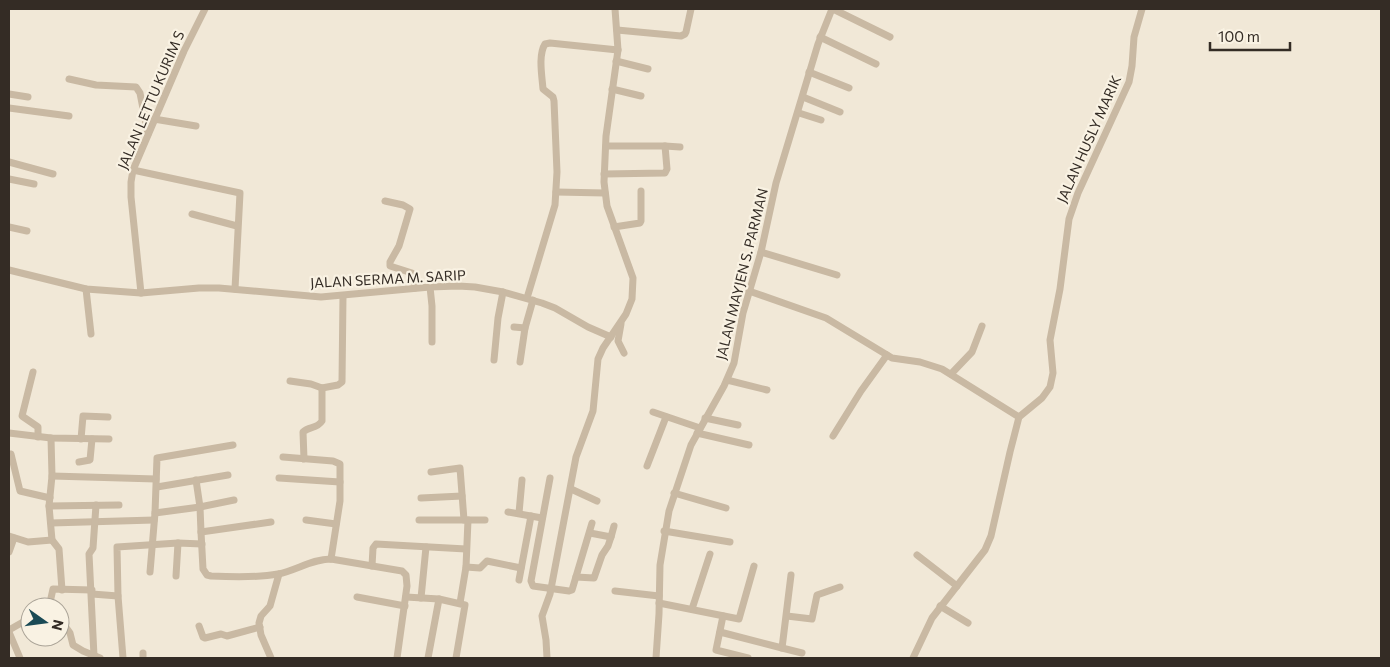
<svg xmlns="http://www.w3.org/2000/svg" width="1390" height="667" font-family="Commissioner,sans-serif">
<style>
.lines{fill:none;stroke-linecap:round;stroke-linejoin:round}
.minor{stroke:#c9b9a3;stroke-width:7}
.labels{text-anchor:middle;stroke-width:4.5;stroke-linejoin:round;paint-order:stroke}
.street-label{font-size:14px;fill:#342c25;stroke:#f9f2e3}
</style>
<rect width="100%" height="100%" fill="#f1e8d7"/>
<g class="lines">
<g class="minor">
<path d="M833,9L890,37"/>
<path d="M617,30L681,36L685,34L686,32L691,9"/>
<path d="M820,37L876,64"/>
<path d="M616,61L648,69"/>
<path d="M809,72L849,88"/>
<path d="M69,79L96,85L136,87L140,93L148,134"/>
<path d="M612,89L641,96"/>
<path d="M9,94L28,97"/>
<path d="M803,97L840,112"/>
<path d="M9,108L69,116"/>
<path d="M799,113L821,120"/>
<path d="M154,119L196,126"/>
<path d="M665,146L680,147"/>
<path d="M9,162L53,174"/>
<path d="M133,170L240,193L235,289"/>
<path d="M604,174L665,173L667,169L665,146H606"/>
<path d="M9,179L34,184"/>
<path d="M556,192L605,193"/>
<path d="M385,201L403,205L410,209L399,246L390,262V266L412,273L415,279V288"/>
<path d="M192,214L237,226"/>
<path d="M9,227L27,231"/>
<path d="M614,227L640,223L641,221V191"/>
<path d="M761,252L837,275"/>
<path d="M9,270L86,289L141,293L199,288H219L321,297L430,287L458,286L475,287L503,292L542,303L555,308L588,327L611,337"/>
<path d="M430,287L432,306V342"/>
<path d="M86,289L91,334"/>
<path d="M749,291L826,318L892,358L920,362L942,369L1019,417"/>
<path d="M141,293L131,197V182L133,170L184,51L205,9"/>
<path d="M527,298L555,205L557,172L554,101L553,97L543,89C542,76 538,55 545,44L550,43L618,50"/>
<path d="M621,324L618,341L624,353"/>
<path d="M514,327L525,328"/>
<path d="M494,360L498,318L503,292"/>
<path d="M520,362L525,328L533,300"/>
<path d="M33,372L22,416L38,427V437"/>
<path d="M951,374L972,352L982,326"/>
<path d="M727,380L767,390"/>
<path d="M290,381L311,384L322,388"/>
<path d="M653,412L700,428"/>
<path d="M705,418L738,425"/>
<path d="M9,433L51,438L109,439"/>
<path d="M697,433L749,445"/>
<path d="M833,436L861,391L887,355"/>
<path d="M51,438L52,476L49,506L52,540L59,549L62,590"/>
<path d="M81,439L83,416L108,417"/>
<path d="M11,454L20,491L50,498"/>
<path d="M283,457L333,461L340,464V501L331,559"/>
<path d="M304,459L303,432C309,426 317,429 322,421V388L338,385L342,382L343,296"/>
<path d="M79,462L90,460L92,439"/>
<path d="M647,466L666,417"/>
<path d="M431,472L460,468L464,520"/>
<path d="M52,476L156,479"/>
<path d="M279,478L340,482"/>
<path d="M550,478L531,581L533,586L569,591L572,590L592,523"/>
<path d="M196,480L200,507L201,532L271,522"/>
<path d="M157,487L228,475"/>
<path d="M571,489L597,501"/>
<path d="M674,493L726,508"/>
<path d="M421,498L462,496"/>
<path d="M49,506L119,505"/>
<path d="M508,512L542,518"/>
<path d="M155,513L200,507L234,500"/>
<path d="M519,513L522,480"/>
<path d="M306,520L336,524"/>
<path d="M419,520H485"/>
<path d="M51,523L154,520"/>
<path d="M664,531L730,542"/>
<path d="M201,532L203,569L207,575L211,576C232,577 257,578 278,574C297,570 312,559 331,559L402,571L406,575L407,586L397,658"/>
<path d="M590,533L611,537L614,526"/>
<path d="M9,536L28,542L52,540"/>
<path d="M9,552L14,538"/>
<path d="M917,555L957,586"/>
<path d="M372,566L373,548L376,544L466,549"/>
<path d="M466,567L480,568L487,561L521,568"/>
<path d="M150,572L155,513L157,458L233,445"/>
<path d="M176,576L178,543"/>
<path d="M576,577L594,578L602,555L608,546L611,537"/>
<path d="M519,580L531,516"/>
<path d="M615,591L659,596"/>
<path d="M92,594L118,596"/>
<path d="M357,597L405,606"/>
<path d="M406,597L439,599L465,605L456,658"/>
<path d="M421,598L426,547"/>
<path d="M460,603L466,567L468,520"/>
<path d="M659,603L739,619L754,566"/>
<path d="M940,606L968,623"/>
<path d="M49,607L53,589L92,590"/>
<path d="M692,609L710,554"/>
<path d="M723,616L716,650L748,658"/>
<path d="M787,616L812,619L817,595L840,587"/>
<path d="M65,626L70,633L73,645L83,651L100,658"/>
<path d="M199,626L203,637L205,638L221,634L227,636L260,627"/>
<path d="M9,630L30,618"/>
<path d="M9,632L20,658"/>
<path d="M720,632L782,648L791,575"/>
<path d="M782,648L802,653"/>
<path d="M94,656L89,554L93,548L96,505"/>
<path d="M123,658L118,596L117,547L178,543L202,544"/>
<path d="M143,658V653"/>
<path d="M271,658L261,635L259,623L261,616L270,606L279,574"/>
<path d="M428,658L439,599"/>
<path d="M547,658L546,640L542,616L550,594L576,457L593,411L598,359L603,348L626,314L632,299L633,278L607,206L604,182L606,136L618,50L615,9"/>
<path d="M656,658L659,614L660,565L669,511L691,445L724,386L734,363L743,313L761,252L776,183L818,44L832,9"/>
<path d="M913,658L932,618L985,550L991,536L1010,452L1019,417L1042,398L1050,387L1053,373L1050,340L1060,289L1069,219L1078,193L1129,82L1132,66L1134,37L1142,9"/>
</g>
</g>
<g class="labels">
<g class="street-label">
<text transform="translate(151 100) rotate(-67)" y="5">JALAN LETTU KURIM S</text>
<text transform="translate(1089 139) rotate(-66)" y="5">JALAN HUSLY MARIK</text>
<text transform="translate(742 274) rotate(-76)" y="5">JALAN MAYJEN S. PARMAN</text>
<text transform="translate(388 279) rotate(-3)" y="5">JALAN SERMA M. SARIP</text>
</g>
</g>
<rect width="1390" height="667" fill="none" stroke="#342c25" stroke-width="20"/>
<g transform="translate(45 622) rotate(104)"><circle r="24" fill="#f9f2e3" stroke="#aaa397"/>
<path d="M0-4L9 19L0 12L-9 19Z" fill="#1a4a55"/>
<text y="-8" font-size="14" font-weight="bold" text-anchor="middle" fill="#342c25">N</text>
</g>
<path d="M1210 42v8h80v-8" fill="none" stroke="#342c25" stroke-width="2.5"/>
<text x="1218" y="42" font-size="15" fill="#342c25" stroke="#f9f2e3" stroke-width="4" paint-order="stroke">100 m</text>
</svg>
